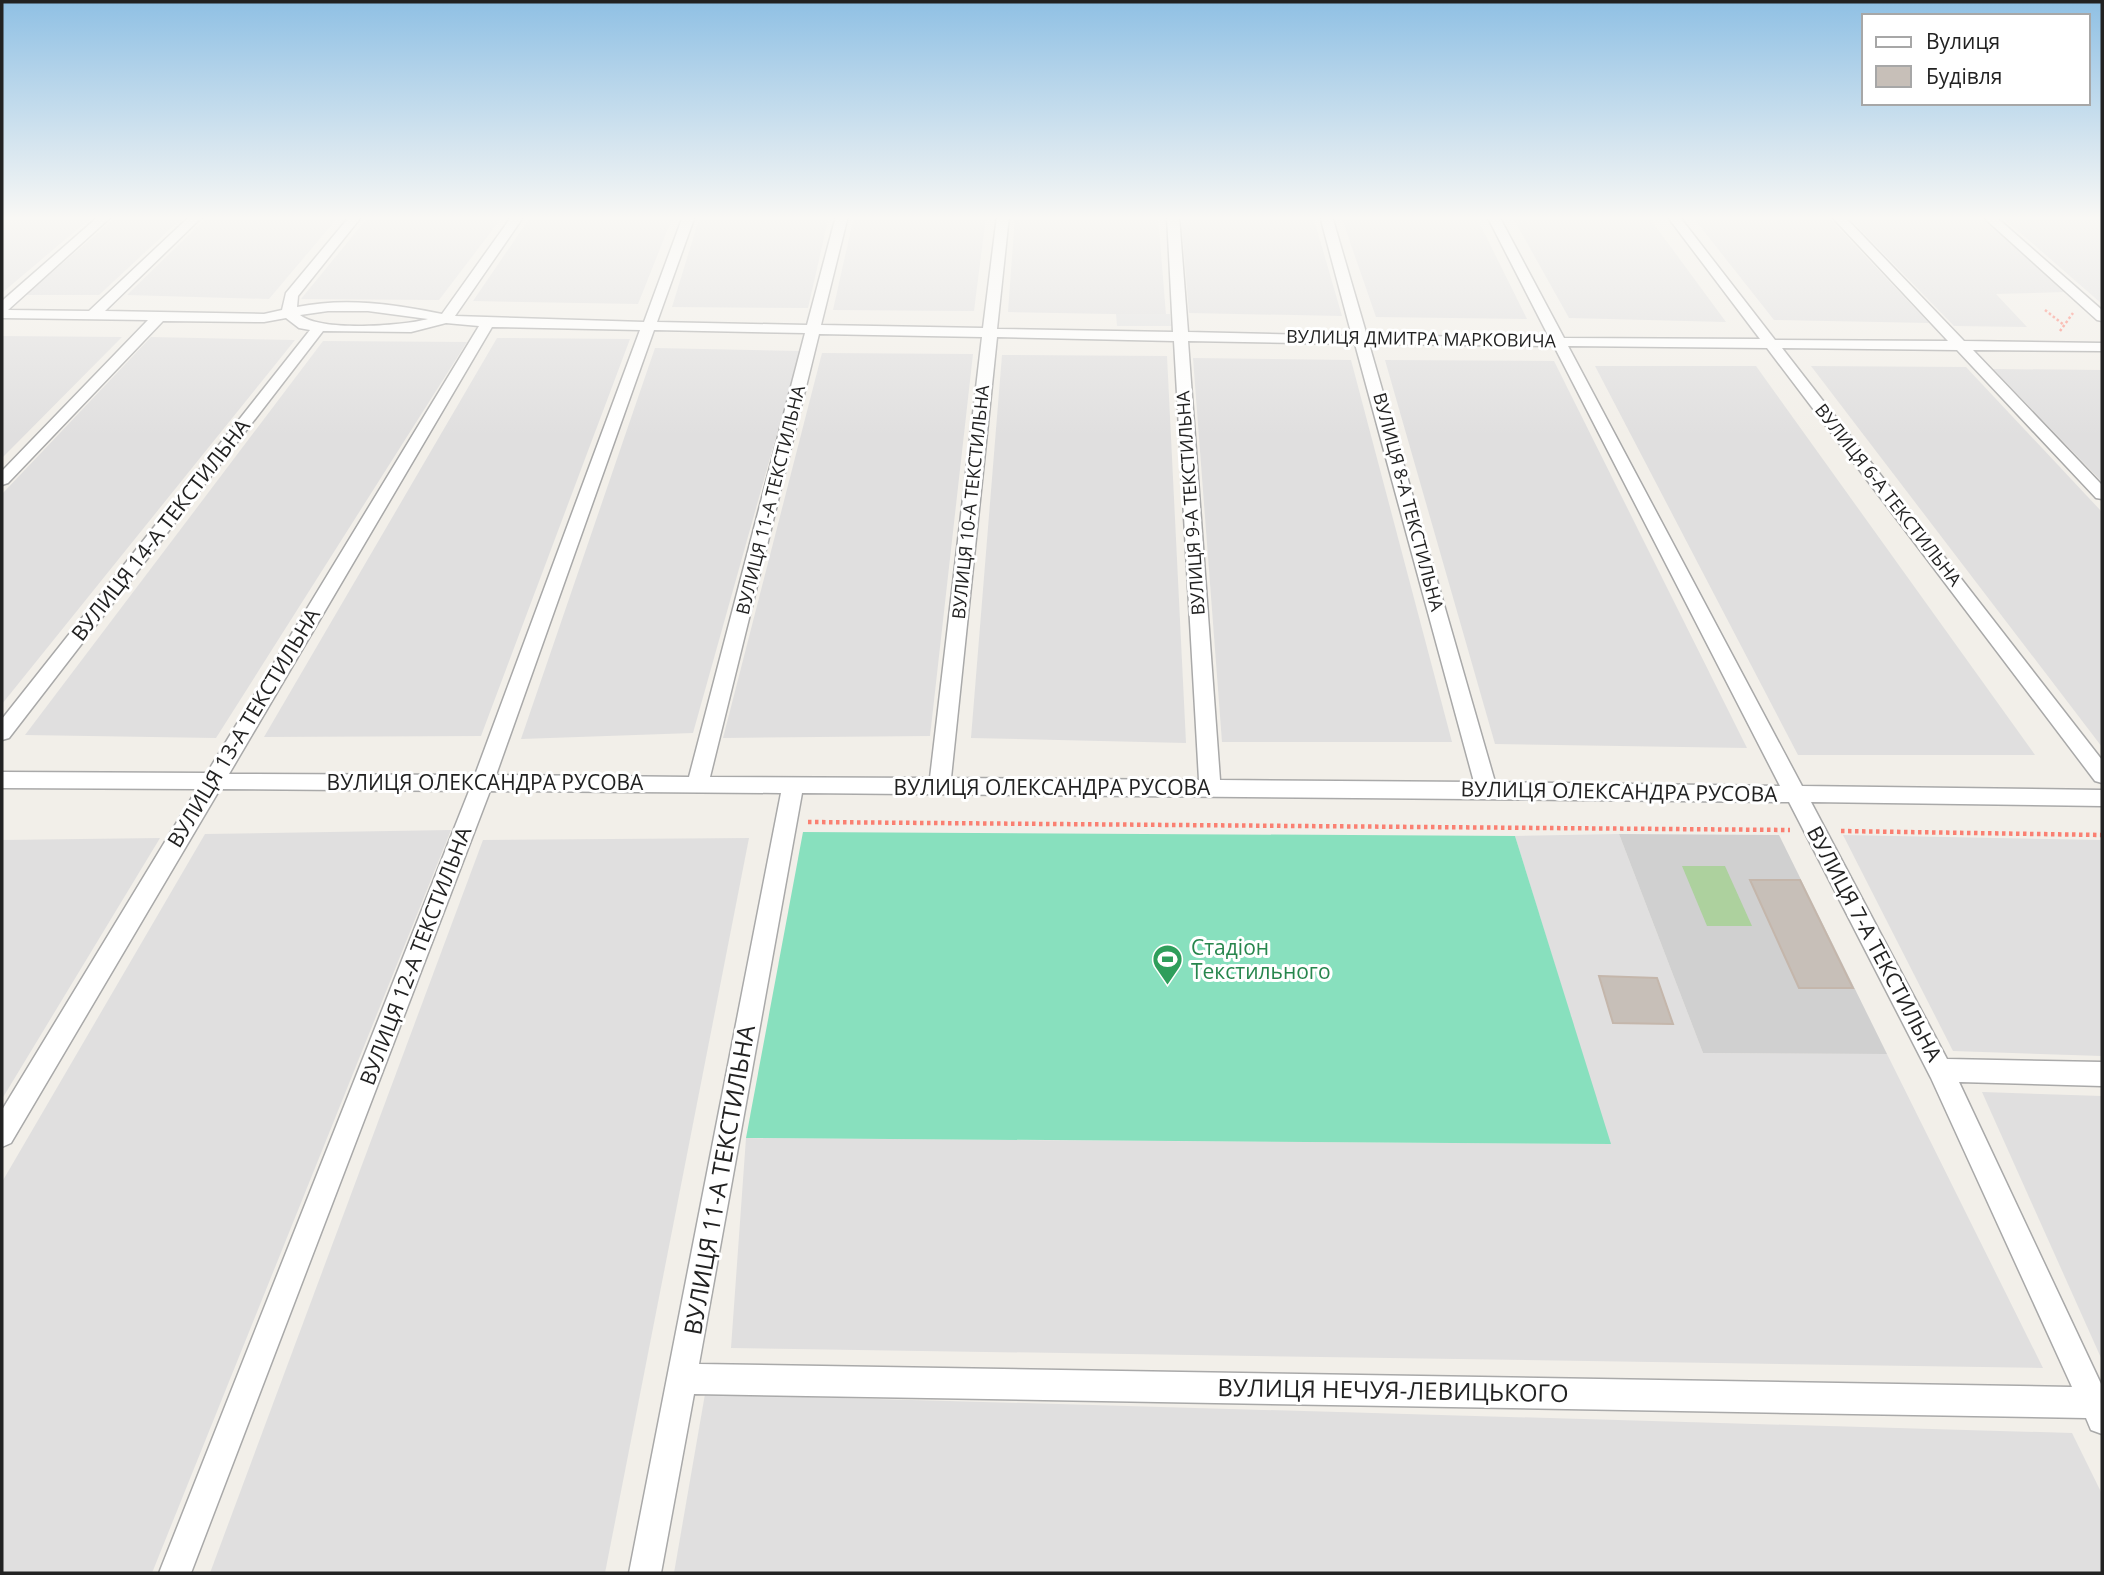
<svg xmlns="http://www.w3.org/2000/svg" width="2104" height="1575" font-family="'Open Sans',sans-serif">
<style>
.residential{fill:#e0dfdf}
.religious{fill:#d0d0d0}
.forest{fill:#add19e}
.pitch{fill:#88e0be}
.parking{fill:#e2e2e2}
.building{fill:#c7bfb8;stroke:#c4b6ab;stroke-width:2}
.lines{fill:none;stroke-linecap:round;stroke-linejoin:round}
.minor-casing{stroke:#a9a9a9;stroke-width:3}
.path-far1{stroke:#fa8072;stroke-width:2.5;stroke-dasharray:2.5 2.5;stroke-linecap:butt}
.path{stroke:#fa8072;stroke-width:4.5;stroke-dasharray:3.5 3.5;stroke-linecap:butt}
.minor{fill:#fff;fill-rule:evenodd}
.labels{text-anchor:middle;stroke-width:6;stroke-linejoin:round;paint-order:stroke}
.far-street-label{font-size:18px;fill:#222;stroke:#fff}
.street-label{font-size:21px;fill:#222;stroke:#fff}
.leisure-label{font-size:21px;fill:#27864d;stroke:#fff;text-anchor:start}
.near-street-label{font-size:24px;fill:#222;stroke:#fff}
</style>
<rect width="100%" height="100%" fill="#f2efe9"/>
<g class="residential">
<path d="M2,216H93L3,292Z"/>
<path d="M118,216H184L99,295H25Z"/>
<path d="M208,216H339L269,299L127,295Z"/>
<path d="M369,216H503L439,300L301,299Z"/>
<path d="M531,216H673L638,304L473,301Z"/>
<path d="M700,216H829L808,308L672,307Z"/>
<path d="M854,216H986L974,311L833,310Z"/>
<path d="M1015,216H1158L1166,315L1008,312Z"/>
<path d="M1181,216H1313L1342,316L1189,313Z"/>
<path d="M1341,216H1476L1527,319L1376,317Z"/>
<path d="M1512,216H1648L1726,322L1569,318Z"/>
<path d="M1692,216H1827L1929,323L1774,320Z"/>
<path d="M1847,216H1980L2067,292L1996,294L2027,327L1954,326Z"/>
<path d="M2001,216H2102V304Z"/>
<path d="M2,336L122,337L2,458Z"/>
<path d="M151,337L295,340L2,704V494Z"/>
<path d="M497,338L630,339L481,736L264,737Z"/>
<path d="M323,341L467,342L216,738L25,735Z"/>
<path d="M655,348L800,351L693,733L521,739Z"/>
<path d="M822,353L973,354L930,736L723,738Z"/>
<path d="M1002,355L1167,356L1186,743L971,738Z"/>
<path d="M1193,358L1351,360L1452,742H1222Z"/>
<path d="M1385,360L1554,361L1747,748L1495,744Z"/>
<path d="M1595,366H1756L2035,755H1798Z"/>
<path d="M1811,366L1966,367L2102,512V747Z"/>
<path d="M1993,369L2102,370V482Z"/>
<path d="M451,830L152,1573H2V1182L205,834Z"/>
<path d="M1619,834L1703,1053L1887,1054L2043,1368L731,1348L746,1138L1610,1144L1515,836Z"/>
<path d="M1843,835L2102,840V1056L1953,1051Z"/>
<path d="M160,838L2,1099V840Z"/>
<path d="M749,838L605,1573H210L483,840Z"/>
<path d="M1982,1092L2102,1096V1360Z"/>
<path d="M705,1394L2072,1433L2102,1494V1573H674Z"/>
</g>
<path class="religious" d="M1619,834L1779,835L1887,1054L1703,1053Z"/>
<path class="forest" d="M1682,866H1725L1752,926H1707Z"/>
<path class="pitch" d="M803,832L1515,836L1611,1144L746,1138Z"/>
<path class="parking" d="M1116,314H1170L1171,326H1117Z"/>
<g class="building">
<path d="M1750,880H1800L1853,988H1799Z"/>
<path d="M1599,976L1657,978L1673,1024L1613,1023Z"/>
</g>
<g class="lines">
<defs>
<g id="minor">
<path d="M99,216H112L8,310L89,311L190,216H203L105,311L264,314L282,310L286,293L350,216H362L298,296L297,307C345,297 394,304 442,314L512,216H524L455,316L644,322L683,216H695L657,322L807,325L836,216H848L821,325L983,328L997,216H1009L997,329L1173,332L1167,216H1179L1188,332L1352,336L1320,216H1332L1367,336L1549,337L1487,216H1499L1564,338L1760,339L1667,216H1679L1775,340L1948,341L1831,216H1844L1964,341L2102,343V351L1973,350L2102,485V499L2096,498L1957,350L1782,348L2102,760V783L2095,781L1767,348L1568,346L1802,786L2102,790V806L1811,802L1947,1059L2102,1062V1086L1959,1082L2102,1386V1434L2091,1430L2086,1418L694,1394L661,1573H629L781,793L490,791L191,1573H159L469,791L220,789L11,1143L2,1147V1110L197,789L2,788V772L207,773L479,326L446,323L411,332L323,331L9,738L2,740V719L310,330L299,328L286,318L264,322L163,321L8,483L2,485V471L148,320L2,318V301ZM328,311H368L428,319C402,326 321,332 300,315ZM492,327L640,330L475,775L229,774ZM654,330L805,333L689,777L496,775ZM819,334L982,337L930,778L710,777ZM997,337L1174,341L1199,780L951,778ZM1188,341L1355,344L1474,782L1220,780ZM1369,344L1554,346L1780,786L1495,782ZM802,793L1789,802L1931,1078L2072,1387L699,1364Z"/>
<path d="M1982,216H1995L2102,310V321L2097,320Z"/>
</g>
</defs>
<use href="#minor" class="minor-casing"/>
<g class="path-far1">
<path d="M2045,310L2064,325"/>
<path d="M2060,331L2073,313"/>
</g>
<g class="path">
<path d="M808,822L1790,830"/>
<path d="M1841,831L2102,835"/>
</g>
<use href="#minor" class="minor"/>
</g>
<linearGradient id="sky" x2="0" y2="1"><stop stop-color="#8fc0e4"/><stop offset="0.5" stop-color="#f9f8f5"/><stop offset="1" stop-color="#f9f8f5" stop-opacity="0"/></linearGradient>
<rect width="2104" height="436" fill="url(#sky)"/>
<defs>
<symbol id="stadium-pin" viewBox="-11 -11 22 30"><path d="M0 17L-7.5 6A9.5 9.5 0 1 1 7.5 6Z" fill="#2e9e5b" stroke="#fff"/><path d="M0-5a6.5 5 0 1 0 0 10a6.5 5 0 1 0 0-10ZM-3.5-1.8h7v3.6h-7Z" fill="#fff"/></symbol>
</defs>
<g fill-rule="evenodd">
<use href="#stadium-pin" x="1150" y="942" width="35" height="47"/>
</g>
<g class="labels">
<g class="far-street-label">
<text transform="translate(1421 339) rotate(1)" y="6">ВУЛИЦЯ ДМИТРА МАРКОВИЧА</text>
<text transform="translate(1888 495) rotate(52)" y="6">ВУЛИЦЯ 6-А ТЕКСТИЛЬНА</text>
<text transform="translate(771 500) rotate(-76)" y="6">ВУЛИЦЯ 11-А ТЕКСТИЛЬНА</text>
<text transform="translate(971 502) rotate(-84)" y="6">ВУЛИЦЯ 10-А ТЕКСТИЛЬНА</text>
<text transform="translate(1408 502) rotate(75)" y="6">ВУЛИЦЯ 8-А ТЕКСТИЛЬНА</text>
<text transform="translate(1191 503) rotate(-94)" y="6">ВУЛИЦЯ 9-А ТЕКСТИЛЬНА</text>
</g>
<g class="street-label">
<text transform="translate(161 530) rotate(-52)" y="7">ВУЛИЦЯ 14-А ТЕКСТИЛЬНА</text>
<text transform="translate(244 728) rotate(-59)" y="7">ВУЛИЦЯ 13-А ТЕКСТИЛЬНА</text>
<text x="485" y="790">ВУЛИЦЯ ОЛЕКСАНДРА РУСОВА</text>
<text x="1052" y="795">ВУЛИЦЯ ОЛЕКСАНДРА РУСОВА</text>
<text transform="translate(1619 792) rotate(1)" y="7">ВУЛИЦЯ ОЛЕКСАНДРА РУСОВА</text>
<text transform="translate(1874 944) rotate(62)" y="7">ВУЛИЦЯ 7-А ТЕКСТИЛЬНА</text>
<text transform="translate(416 956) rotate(-69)" y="7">ВУЛИЦЯ 12-А ТЕКСТИЛЬНА</text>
</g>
<g class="leisure-label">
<text x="1191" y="955">Стадіон<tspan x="1191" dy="24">Текстильного</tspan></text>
</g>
<g class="near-street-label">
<text transform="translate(720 1180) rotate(-80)" y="8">ВУЛИЦЯ 11-А ТЕКСТИЛЬНА</text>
<text transform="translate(1393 1391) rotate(1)" y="8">ВУЛИЦЯ НЕЧУЯ-ЛЕВИЦЬКОГО</text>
</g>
</g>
<rect width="2104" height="1575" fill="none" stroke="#222222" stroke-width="7"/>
<rect x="1862" y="14" width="228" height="91" fill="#ffffff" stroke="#a7a7a7" stroke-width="2"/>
<rect x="1876" y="37" width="35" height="10" fill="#ffffff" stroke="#a7a7a7" stroke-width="2"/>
<text x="1926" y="49" font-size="21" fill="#222222">Вулиця</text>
<rect x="1876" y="66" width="35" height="21" fill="#c7bfb8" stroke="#a7a7a7" stroke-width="2"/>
<text x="1926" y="84" font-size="21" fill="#222222">Будівля</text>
</svg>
